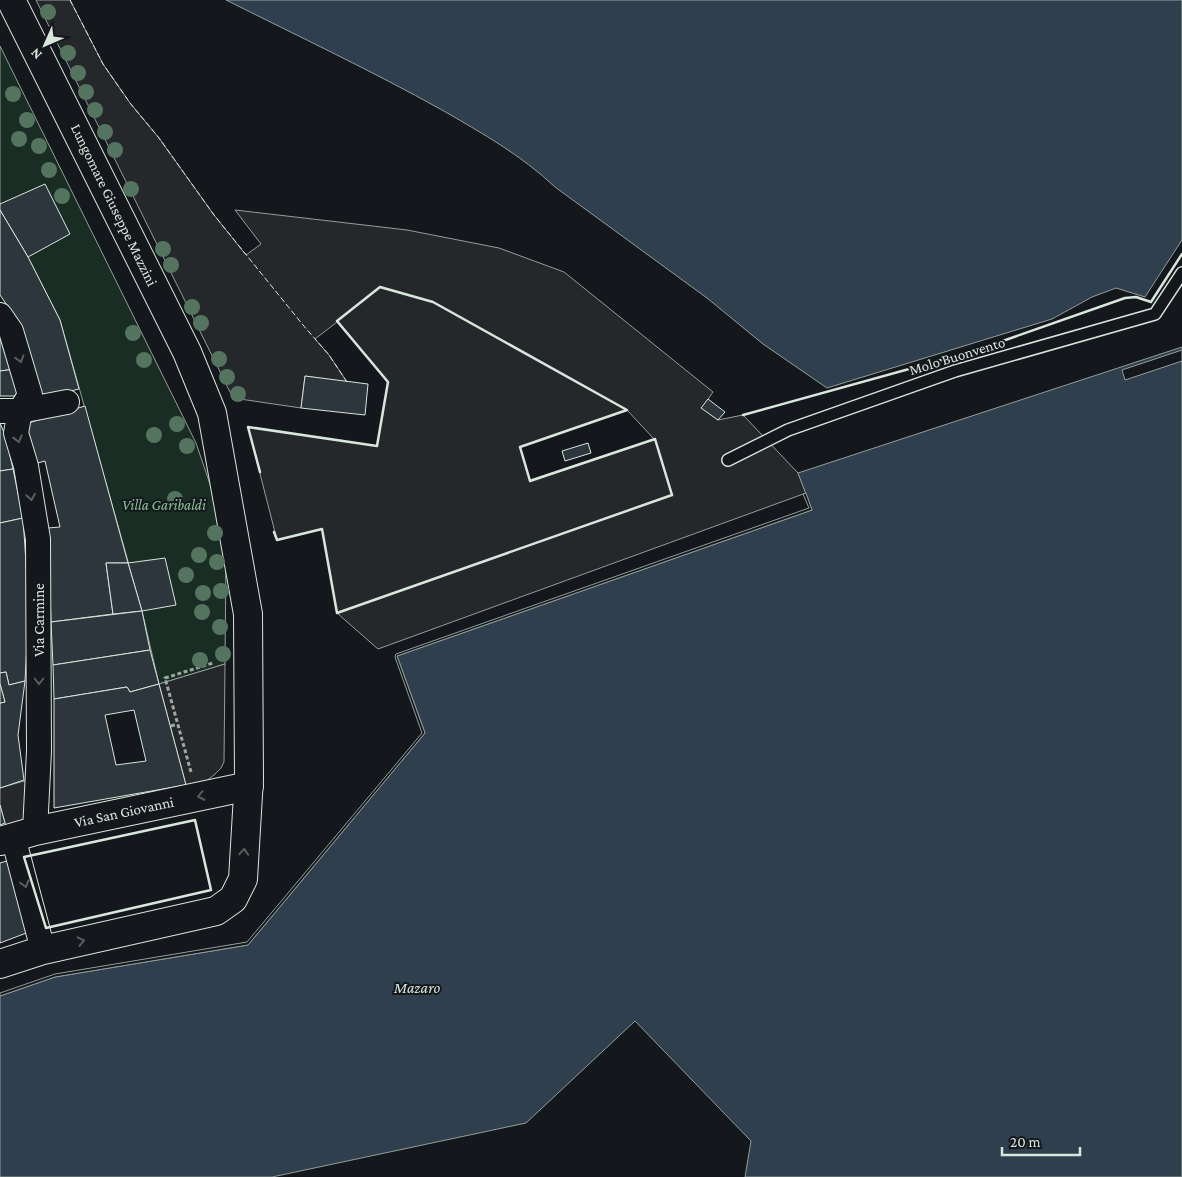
<svg xmlns="http://www.w3.org/2000/svg" width="1182" height="1177" font-family="'Crimson Pro',serif">
<style>
.green{fill:#1a2d24;stroke:#939e99}
.parking{fill:#24282b;stroke:#939e99;fill-rule:evenodd}
.water{fill:#2f3f4d;stroke:#939e99}
.pier{fill:#14181c;stroke:#939e99}
.building{fill:#2c363c;stroke:#d8e6dc;fill-rule:evenodd}
.lines{fill:none;stroke-linecap:round;stroke-linejoin:round}
.lane-casing{stroke:#d8e6dc;stroke-width:14}
.street-casing{stroke:#d8e6dc;stroke-width:26}
.secondary-casing{stroke:#d8e6dc;stroke-width:30}
.path{stroke:#9da8a2;stroke-width:3;stroke-dasharray:4 2.5;stroke-linecap:butt}
.lane{stroke:#14181c;stroke-width:11}
.street{stroke:#14181c;stroke-width:24}
.secondary{stroke:#14181c;stroke-width:28}
.fence{stroke:#d8e6dc;stroke-width:1;stroke-dasharray:6 2.5;stroke-linecap:butt}
.wall{stroke:#d8e6dc;stroke-width:2.5}
.tree{fill:#55745f}
.oneway{stroke:#59605f}
.labels{text-anchor:middle;stroke-width:4;stroke-linejoin:round;paint-order:stroke}
.street-label{font-size:15px;fill:#d8e6dc;stroke:#14181c}
.park-label{font-size:15px;font-style:italic;fill:#8ac095;stroke:#14181c}
.water-label{font-size:16px;font-style:italic;fill:#d8e6dc;stroke:#14181c}
</style>
<rect width="100%" height="100%" fill="#14181c"/>
<path class="green" d="M0,46L196,443L212,490L226,552L225,664L159,684L142,611L60,320L28,257L0,210Z"/>
<g class="parking">
<path d="M36,0H70L103,64L130,103L159,138L214,215L246,255L261,244L235,210L407,230L499,248L564,272L713,392L702,408L718,420L743,415L798,473L806,493L378,649L337,613L322,529L277,540L248,427L377,446L388,382L337,322L315,339L329,355L347,382L305,376L301,408L233,398ZM627,410L654,439L530,480L520,447Z"/>
<path d="M225,664L224,762L221,768L214,775L201,785H186L159,684Z"/>
<path d="M38,777L36,816L13,837L5,823L0,805V788Z"/>
</g>
<g class="water">
<path d="M226,0H1182V240L1145,297L1116,288L1092,297L1052,319L827,388L763,344L707,298L555,187C521,155 482,133 442,110C372,71 298,36 226,0Z"/>
<path d="M1182,347V1177H745L751,1141L635,1021L526,1123L272,1177H0V996L55,977L248,945L425,733L397,656L812,510L798,473Z"/>
</g>
<g class="pier">
<path d="M1182,350V361L1125,380L1122,370Z"/>
<path d="M806,493L812,510L397,656L425,733L248,945L55,977L0,996V993L55,974L247,942L422,733L395,657L396,654L809,508L803,494Z"/>
</g>
<g class="building">
<path d="M45,184L70,234L28,257L0,210V204Z"/>
<path d="M0,210L28,257L60,320L79,389L41,398L22,327L0,295Z"/>
<path d="M0,337L6,345L15,369L0,371Z"/>
<path d="M15,369L20,396H0V371Z"/>
<path d="M305,376L368,384L365,415L301,408Z"/>
<path d="M708,399L725,412L718,420L701,408Z"/>
<path d="M85,406L128,563H106L113,614L51,622L48,528L60,527L45,461L34,464L25,424Z"/>
<path d="M0,423L6,437L13,469L0,471Z"/>
<path d="M588,443L591,453L565,461L562,451Z"/>
<path d="M13,469L23,518L0,523V471Z"/>
<path d="M23,518L29,607L25,681L9,685L6,672L0,673V523Z"/>
<path d="M165,558L176,605L142,611L128,563Z"/>
<path d="M106,563H128L142,611L113,614Z"/>
<path d="M142,611L150,650L53,665L51,622Z"/>
<path d="M150,650L159,684L130,692L127,687L54,699L53,665Z"/>
<path d="M6,672L9,685L25,681L18,735L24,780L0,788V703L5,702L0,684V673Z"/>
<path d="M0,684L5,702L0,703Z"/>
<path d="M159,684L186,785L54,808V699L127,687L130,692ZM134,710L146,761L116,765L105,715Z"/>
<path d="M0,805L5,823L0,825Z"/>
<path d="M10,860L29,932L0,943V863Z"/>
</g>
<g class="lines">
<defs>
<path id="lane" d="M728,460L788,430L955,371L1155,314L1182,273"/>
<g id="street">
<path d="M0,315L11,331L30,395L20,411L16,433L26,466L38,539L39,751L35,831"/>
<path d="M0,411H20L67,402"/>
<path d="M13,837L43,950"/>
</g>
<g id="secondary">
<path d="M0,841L35,831L249,786"/>
<path d="M0,964L43,950L216,911L233,899L243,879L249,778L248,614L212,413L187,352L11,0"/>
</g>
</defs>
<use href="#lane" class="lane-casing"/>
<use href="#street" class="street-casing"/>
<use href="#secondary" class="secondary-casing"/>
<g class="path">
<path d="M171,726L177,724"/>
<path d="M191,772L165,678L213,663"/>
</g>
<use href="#lane" class="lane"/>
<use href="#street" class="street"/>
<use href="#secondary" class="secondary"/>
<path class="fence" d="M70,0L103,64L130,103L159,138L214,215L303,325L329,355L347,382"/>
<g class="wall">
<path d="M743,415L974,351L1125,298L1136,297L1151,302L1182,254"/>
<path d="M260,472L248,427L377,446L388,382L337,321L380,287L433,302L627,410L520,447L530,481L655,439L672,495L337,613L322,529L277,540L274,532"/>
<path d="M195,820L211,890L46,928L24,857Z"/>
</g>
</g>
<g class="tree">
<circle cx="48" cy="12" r="8"/>
<circle cx="68" cy="53" r="8"/>
<circle cx="78" cy="73" r="8"/>
<circle cx="86" cy="92" r="8"/>
<circle cx="13" cy="94" r="8"/>
<circle cx="95" cy="110" r="8"/>
<circle cx="27" cy="120" r="8"/>
<circle cx="105" cy="132" r="8"/>
<circle cx="19" cy="139" r="8"/>
<circle cx="39" cy="146" r="8"/>
<circle cx="115" cy="150" r="8"/>
<circle cx="49" cy="170" r="8"/>
<circle cx="131" cy="189" r="8"/>
<circle cx="62" cy="196" r="8"/>
<circle cx="163" cy="249" r="8"/>
<circle cx="171" cy="265" r="8"/>
<circle cx="192" cy="307" r="8"/>
<circle cx="201" cy="323" r="8"/>
<circle cx="133" cy="333" r="8"/>
<circle cx="219" cy="359" r="8"/>
<circle cx="144" cy="360" r="8"/>
<circle cx="227" cy="377" r="8"/>
<circle cx="238" cy="394" r="8"/>
<circle cx="177" cy="424" r="8"/>
<circle cx="154" cy="435" r="8"/>
<circle cx="187" cy="446" r="8"/>
<circle cx="175" cy="499" r="8"/>
<circle cx="215" cy="533" r="8"/>
<circle cx="199" cy="555" r="8"/>
<circle cx="217" cy="562" r="8"/>
<circle cx="186" cy="575" r="8"/>
<circle cx="221" cy="591" r="8"/>
<circle cx="203" cy="593" r="8"/>
<circle cx="202" cy="612" r="8"/>
<circle cx="220" cy="627" r="8"/>
<circle cx="223" cy="654" r="8"/>
<circle cx="200" cy="660" r="8"/>
</g>
<defs><path id="oneway-chevron" d="M-2-3.5L2.5 0L-2 3.5" fill="none" stroke-width="1.6" stroke-linecap="round" stroke-linejoin="round" transform="scale(1.25)"/></defs>
<g class="oneway">
<use href="#oneway-chevron" transform="translate(20 359) rotate(74)"/>
<use href="#oneway-chevron" transform="translate(18 439) rotate(76)"/>
<use href="#oneway-chevron" transform="translate(31 497) rotate(81)"/>
<use href="#oneway-chevron" transform="translate(39 681) rotate(90)"/>
<use href="#oneway-chevron" transform="translate(201 796) rotate(168)"/>
<use href="#oneway-chevron" transform="translate(244 852) rotate(-86)"/>
<use href="#oneway-chevron" transform="translate(25 884) rotate(75)"/>
<use href="#oneway-chevron" transform="translate(81 941) rotate(-13)"/>
</g>
<g class="labels">
<g class="street-label">
<text transform="translate(114 205) rotate(64)" y="5">Lungomare Giuseppe Mazzini</text>
<text transform="translate(957 356) rotate(-17)" y="5">Molo Buonvento</text>
<text transform="translate(39 620) rotate(-90)" y="5">Via Carmine</text>
<text transform="translate(124 812) rotate(-12)" y="5">Via San Giovanni</text>
</g>
<g class="park-label">
<text x="164" y="510">Villa Garibaldi</text>
</g>
<g class="water-label">
<text x="417" y="993">Mazaro</text>
</g>
</g>
<g transform="translate(45 45) rotate(225)" stroke="#14181c" stroke-width="4" paint-order="stroke">
<path d="M0-4L9 19L0 12L-9 19Z" fill="#d8e6dc"/>
<text y="-8" font-size="14" font-weight="bold" text-anchor="middle" fill="#d8e6dc">N</text>
</g>
<path d="M1002 1147v8h78v-8" fill="none" stroke="#d8e6dc" stroke-width="2.5"/>
<text x="1010" y="1147" font-size="15" fill="#d8e6dc" stroke="#14181c" stroke-width="4" paint-order="stroke">20 m</text>
</svg>
